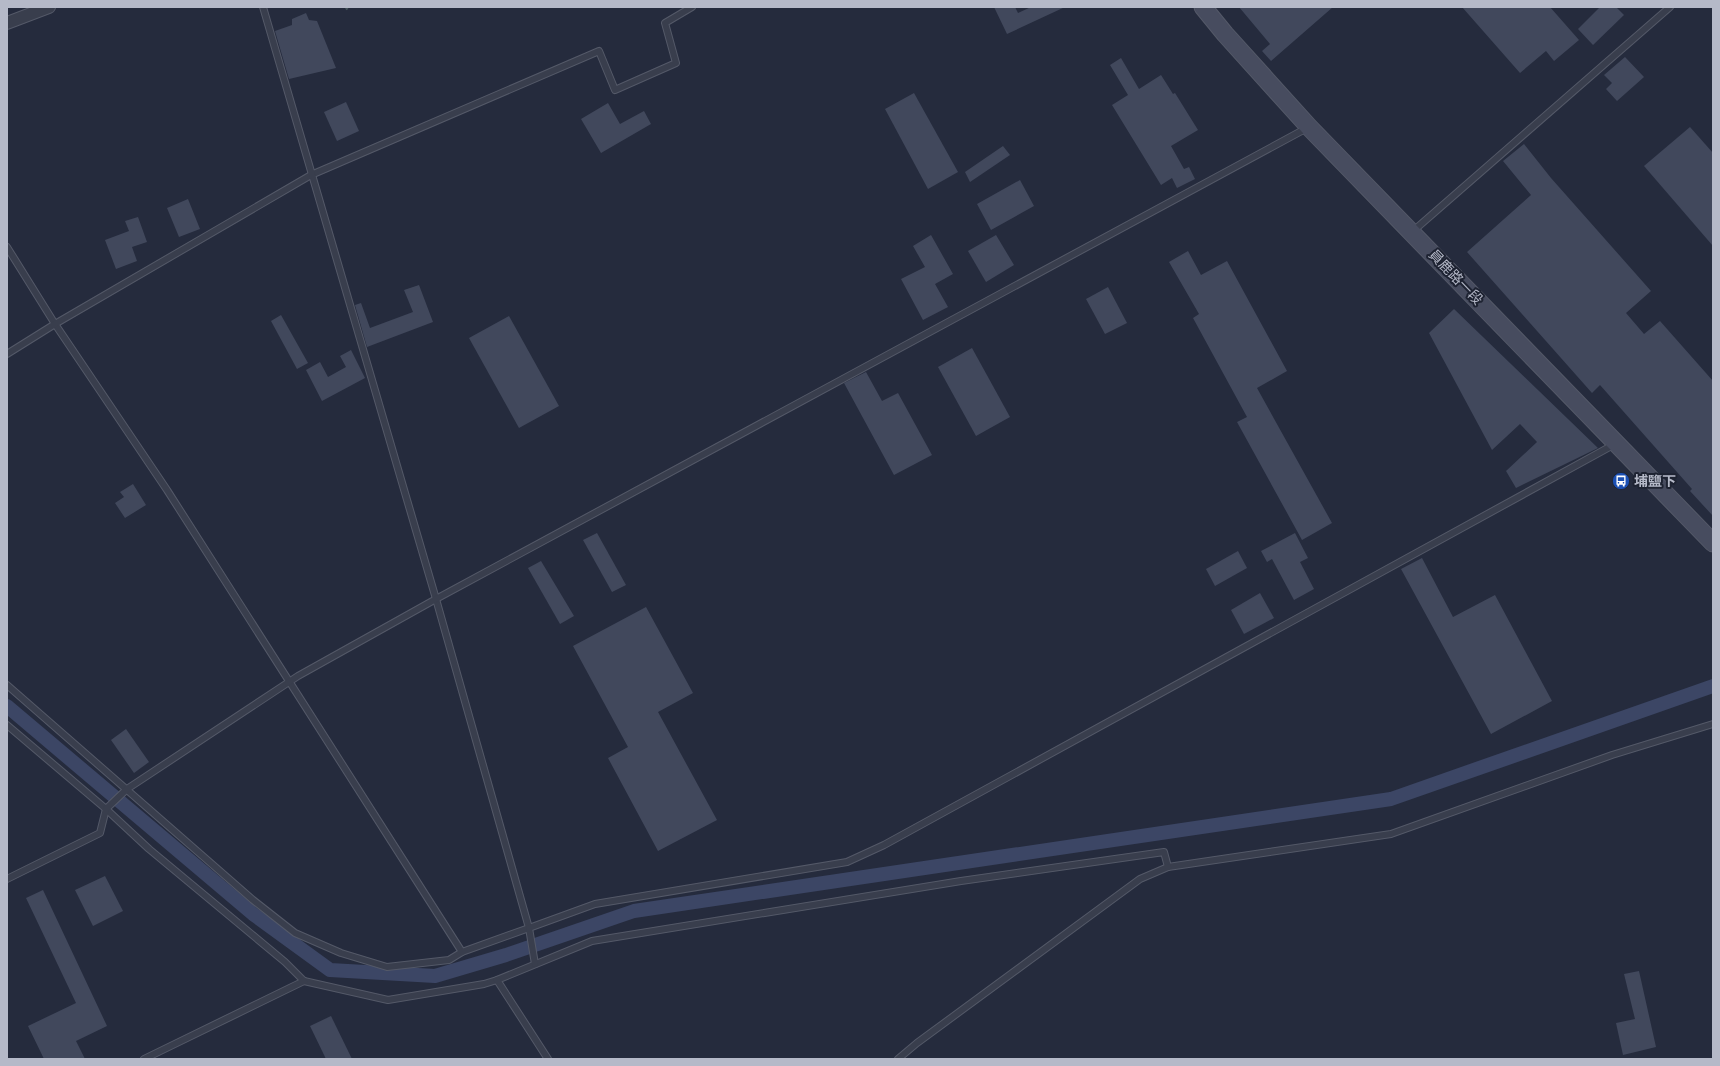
<svg xmlns="http://www.w3.org/2000/svg" width="1720" height="1066" font-family="'Alegreya Sans','Noto Sans TC',sans-serif">
<style>
.lines{fill:none;stroke-linecap:round;stroke-linejoin:round}
.canal{stroke:#3c4665;stroke-width:14}
.building{fill:#41485c}
.service-casing{stroke:#545968;stroke-width:8}
.minor-casing{stroke:#545968;stroke-width:14}
.secondary-casing{stroke:#545968;stroke-width:19}
.path{stroke:#45545b;stroke-width:2.5;stroke-dasharray:3 3;stroke-linecap:butt}
.service{stroke:#393e4d;stroke-width:6}
.minor{stroke:#393e4d;stroke-width:12}
.secondary{stroke:#474c5f;stroke-width:17}
.labels{text-anchor:middle;stroke-width:4;stroke-linejoin:round;paint-order:stroke}
.street-label{font-size:14px;fill:#b5b9c8;stroke:#1e2332}
.poi-label{font-size:14px;font-weight:bold;fill:#b5b9c8;stroke:#1e2332;text-anchor:start}
</style>
<rect width="100%" height="100%" fill="#252b3d"/>
<g class="lines">
<path class="canal" d="M7,706L253,914L330,970L435,976L506,955L634,911L1391,799L1713,686"/>
</g>
<g class="building">
<path d="M994,7H1015L1018,13L1031,7H1065L1007,34Z"/>
<path d="M1239,7H1333L1271,61L1262,51L1270,44Z"/>
<path d="M1462,7H1550L1579,40L1554,61L1546,51L1520,73Z"/>
<path d="M1600,7H1616L1624,15L1593,45L1578,29Z"/>
<path d="M306,13L309,20L317,21L336,68L289,79L275,31L292,25V19Z"/>
<path d="M1625,57L1644,77L1617,101L1606,89L1612,83L1604,75Z"/>
<path d="M1121,58L1139,89L1161,75L1173,94L1175,93L1198,130L1171,146L1184,169L1189,167L1195,179L1177,188L1172,178L1161,185L1112,105L1128,95L1110,65Z"/>
<path d="M914,93L958,172L928,189L885,109Z"/>
<path d="M346,102L359,131L337,141L324,112Z"/>
<path d="M608,103L620,124L644,111L651,124L601,153L581,119Z"/>
<path d="M1690,127L1713,153V246L1644,166Z"/>
<path d="M1524,144L1551,178L1651,291L1626,313L1644,334L1660,321L1713,381V516L1690,491L1692,489L1600,385L1592,393L1467,252L1531,195L1503,161Z"/>
<path d="M1003,146L1010,155L970,182L965,172Z"/>
<path d="M1020,180L1034,206L991,230L977,204Z"/>
<path d="M188,199L200,229L179,237L167,208Z"/>
<path d="M138,217L147,242L132,247L137,261L116,269L105,240L129,231L125,221Z"/>
<path d="M931,235L953,274L935,284L948,307L923,320L901,279L925,267L913,246Z"/>
<path d="M996,235L1014,265L986,282L968,251Z"/>
<path d="M1188,251L1201,275L1227,261L1287,371L1257,388L1332,523L1302,540L1237,422L1247,417L1193,318L1199,314L1169,262Z"/>
<path d="M419,285L433,322L367,347L355,305L361,303L370,328L413,312L404,290Z"/>
<path d="M1108,287L1127,323L1105,334L1086,299Z"/>
<path d="M1454,309L1598,448L1516,488L1506,471L1537,442L1520,424L1492,450L1429,333Z"/>
<path d="M281,315L308,363L297,369L271,321Z"/>
<path d="M509,316L559,406L519,428L469,338Z"/>
<path d="M972,348L1010,417L976,436L938,367Z"/>
<path d="M351,350L365,378L322,401L306,370L320,362L328,377L346,367L340,356Z"/>
<path d="M866,372L882,401L898,393L932,455L894,475L844,383Z"/>
<path d="M133,484L146,505L125,518L115,503L124,497L120,492Z"/>
<path d="M597,533L626,585L612,592L583,540Z"/>
<path d="M1295,533L1308,558L1300,562L1314,589L1294,600L1272,559L1267,562L1261,551Z"/>
<path d="M1238,551L1247,568L1215,586L1206,569Z"/>
<path d="M1422,558L1453,617L1495,595L1552,701L1491,734L1401,569Z"/>
<path d="M541,561L574,616L560,624L528,568Z"/>
<path d="M1260,593L1274,618L1244,634L1231,610Z"/>
<path d="M646,607L693,693L658,712L717,820L658,851L608,758L628,747L573,646Z"/>
<path d="M126,729L149,762L134,773L111,740Z"/>
<path d="M105,876L123,911L93,926L75,890Z"/>
<path d="M43,890L107,1026L76,1041L85,1059H44L28,1026L76,1003L26,898Z"/>
<path d="M1639,971L1656,1047L1623,1055L1616,1023L1635,1019L1624,974Z"/>
<path d="M331,1016L352,1059H326L310,1026Z"/>
</g>
<g class="lines">
<defs>
<g id="service">
<path d="M1412,232L1670,7"/>
<path d="M7,247L55,324L167,490L462,952"/>
<path d="M7,354L55,324L311,175L599,51L615,90L676,63L665,23L692,7"/>
<path d="M7,685L253,900L295,933L341,953L387,967L449,960L462,952L529,928L436,599L263,7"/>
<path d="M7,725L106,809L149,849L285,962L304,981L388,1000L484,984L497,980L592,941L961,881L1164,852L1168,867L1391,834L1612,755L1713,724"/>
<path d="M7,879L100,833L106,809L127,789L298,676L436,599L1307,128"/>
<path d="M535,964L529,928L595,904L847,862L884,845L1615,444"/>
<path d="M497,980L548,1059"/>
<path d="M144,1059L304,981"/>
<path d="M898,1059L917,1043L1140,879L1168,867"/>
</g>
<path id="minor" d="M7,23L49,7"/>
<path id="secondary" d="M1203,7L1225,34L1309,127L1713,543"/>
</defs>
<use href="#service" class="service-casing"/>
<use href="#minor" class="minor-casing"/>
<use href="#secondary" class="secondary-casing"/>
<path class="path" d="M346,7L348,11"/>
<use href="#service" class="service"/>
<use href="#minor" class="minor"/>
<use href="#secondary" class="secondary"/>
</g>
<defs>
<symbol id="bus-disc" viewBox="-11 -11 22 22"><circle r="9.5" fill="#1a4fb4" stroke="#1e2332"/><path d="M-5-6H5V4H4V6H2V4H-2V6H-4V4H-5ZM-3.5-4V0h7V-4ZM-3.5 1.2v1.5H-2V1.2ZM2 1.2v1.5H3.5V1.2Z" fill="#fff"/></symbol>
</defs>
<g fill-rule="evenodd">
<use href="#bus-disc" x="1611" y="471" width="20" height="20"/>
</g>
<g class="labels">
<g class="street-label">
<text transform="translate(1456 277) rotate(46)" y="5">員鹿路一段</text>
</g>
<g class="poi-label">
<text x="1634" y="486">埔鹽下</text>
</g>
</g>
<rect width="1720" height="1066" fill="none" stroke="#b5b9c8" stroke-width="16"/>
</svg>
